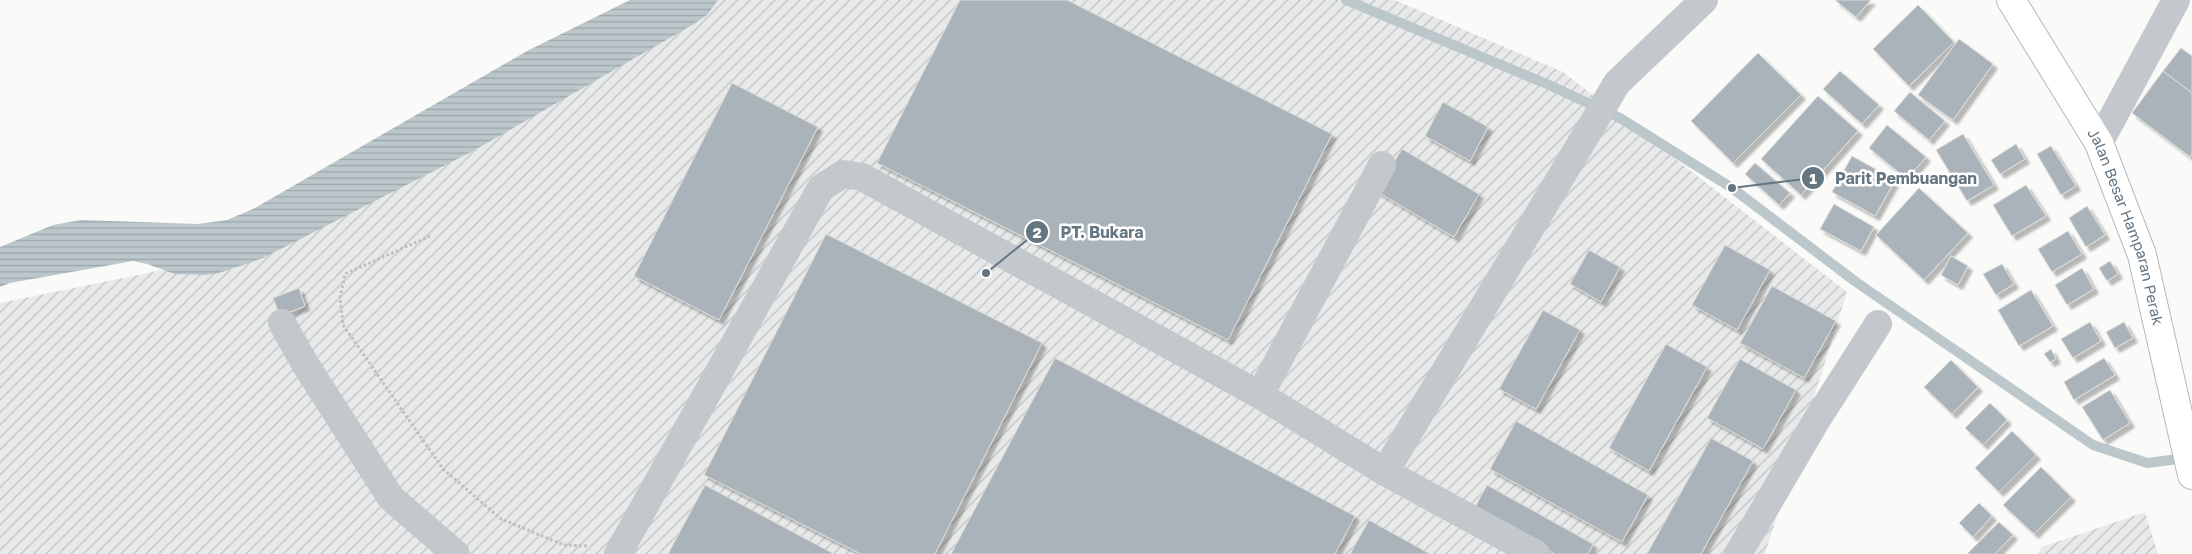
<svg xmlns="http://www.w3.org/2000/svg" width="2192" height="554" font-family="'Golos Text',sans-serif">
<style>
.industrial{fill:url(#industrial-furrows)}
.water{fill:url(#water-rules)}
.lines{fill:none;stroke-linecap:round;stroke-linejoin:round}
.stream{stroke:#bbc7cb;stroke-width:10}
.building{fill:#aab3b9;stroke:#dcdcda;filter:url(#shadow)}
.major-casing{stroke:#b5babe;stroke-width:30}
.path{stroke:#bbbfc2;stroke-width:3;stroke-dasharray:2.5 2.5;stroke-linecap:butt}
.minor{stroke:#c3c8cc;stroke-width:28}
.major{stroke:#fff;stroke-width:28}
.labels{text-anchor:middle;stroke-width:5;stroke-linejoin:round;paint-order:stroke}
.street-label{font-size:15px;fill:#657683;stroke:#fff}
.leader{fill:none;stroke:#657683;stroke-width:2}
.callout-dot{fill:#657683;stroke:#fff;stroke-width:2}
.mark-label{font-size:15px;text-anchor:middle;font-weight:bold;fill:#fff}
.callout-label{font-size:16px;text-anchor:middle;font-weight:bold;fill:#657683;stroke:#fff;stroke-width:5;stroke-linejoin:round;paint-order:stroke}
</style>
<defs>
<pattern id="industrial-furrows" width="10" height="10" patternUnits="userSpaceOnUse" patternTransform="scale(1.25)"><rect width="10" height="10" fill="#e8e9e9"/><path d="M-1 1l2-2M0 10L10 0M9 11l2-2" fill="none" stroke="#c0c1c2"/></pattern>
<pattern id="water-rules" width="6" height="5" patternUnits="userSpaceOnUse" patternTransform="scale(1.25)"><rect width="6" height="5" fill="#bbc7cb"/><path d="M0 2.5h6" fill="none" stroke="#9ca6aa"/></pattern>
<filter id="shadow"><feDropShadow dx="4.5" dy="4.5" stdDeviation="1" flood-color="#0004"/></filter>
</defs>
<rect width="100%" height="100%" fill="#fafaf8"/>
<g class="industrial">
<path d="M717,0H1395L1563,72L1847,292L1765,554H0V303L241,254Z"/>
<path d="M2145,512L2158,554H2037L2042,547Z"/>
</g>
<path class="water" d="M630,0H718L707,15L694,24L473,151L263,258L219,273L204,275L175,274L147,264L133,261L10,283L0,287V247L53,225L81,220L198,224L227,220L253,209L527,51Z"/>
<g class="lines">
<path class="stream" d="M1346,0L1549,85L1620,118L1732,188L1856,282L2093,445L2147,463L2186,458"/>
</g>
<g class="building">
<path d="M960,0H1067L1332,134L1228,340L877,163Z"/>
<path d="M1835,0H1871L1856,17Z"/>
<path d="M1918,5L1954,42L1909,86L1873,49Z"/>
<path d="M1959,39L1993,64L1953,120L1918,95Z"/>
<path d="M2181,48L2192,56V93L2163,71Z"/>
<path d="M1758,53L1801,95L1733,163L1691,121Z"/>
<path d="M1840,71L1879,105L1862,124L1823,89Z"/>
<path d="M2163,71L2192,93V154L2190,157L2132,113Z"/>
<path d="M732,83L818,127L719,320L634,276Z"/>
<path d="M1910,92L1945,121L1929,140L1894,111Z"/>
<path d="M1818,96L1858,131L1801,195L1761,159Z"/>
<path d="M1443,102L1488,127L1470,161L1425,136Z"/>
<path d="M1887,125L1926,157L1907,179L1869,148Z"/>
<path d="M1963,134L1994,185L1967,201L1936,150Z"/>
<path d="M2016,144L2025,159L2000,174L1991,160Z"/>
<path d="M2051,146L2076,186L2061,195L2037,154Z"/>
<path d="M1402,149L1479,194L1454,237L1376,191Z"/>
<path d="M1852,156L1895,180L1875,216L1832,192Z"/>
<path d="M1755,163L1790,193L1779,205L1745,174Z"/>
<path d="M2026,185L2046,216L2012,236L1993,205Z"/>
<path d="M1919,188L1968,233L1924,280L1876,235Z"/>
<path d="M1834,204L1874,227L1861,251L1820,229Z"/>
<path d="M2087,206L2105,235L2086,247L2069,218Z"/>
<path d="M2068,231L2082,254L2052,272L2038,249Z"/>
<path d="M826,234L1042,343L935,554H861L704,475Z"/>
<path d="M1725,245L1770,270L1737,330L1692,305Z"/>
<path d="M1589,250L1620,267L1601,302L1570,284Z"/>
<path d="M1951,256L1968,266L1958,285L1941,275Z"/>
<path d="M2110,261L2118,274L2107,281L2099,268Z"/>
<path d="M2002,264L2014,284L1996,295L1983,274Z"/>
<path d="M2082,268L2094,289L2067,305L2055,285Z"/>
<path d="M1772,286L1836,321L1804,378L1740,343Z"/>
<path d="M299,288L305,306L280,316L273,298Z"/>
<path d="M2031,290L2053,326L2019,346L1998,310Z"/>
<path d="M1543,310L1580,330L1536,409L1499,389Z"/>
<path d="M2090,322L2101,341L2073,358L2061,339Z"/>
<path d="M2124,322L2133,338L2115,348L2106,332Z"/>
<path d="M1666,344L1707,367L1649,471L1609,448Z"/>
<path d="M2051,349L2056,359L2050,362L2044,354Z"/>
<path d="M1055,358L1355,516L1335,554H951Z"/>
<path d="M2104,358L2115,375L2074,400L2064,382Z"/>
<path d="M1740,359L1796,390L1763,449L1707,418Z"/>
<path d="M1951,360L1978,387L1952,414L1924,387Z"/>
<path d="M2110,390L2130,423L2103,440L2082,407Z"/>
<path d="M1990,403L2007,420L1983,445L1965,428Z"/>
<path d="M1516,421L1648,495L1622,542L1490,469Z"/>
<path d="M2012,431L2036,455L1999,492L1975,468Z"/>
<path d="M1711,438L1753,461L1701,554H1647Z"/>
<path d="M2041,467L2071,497L2034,534L2003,505Z"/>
<path d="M705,485L834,554H668Z"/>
<path d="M1487,485L1593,544L1588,554H1555L1474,509Z"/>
<path d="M1979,503L1992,516L1973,537L1959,523Z"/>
<path d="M1369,520L1430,554H1350Z"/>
<path d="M1999,522L2013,535L1995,554H1967Z"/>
</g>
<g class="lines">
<defs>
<g id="major">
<path id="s1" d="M2011,0L2099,143L2142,255L2192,475"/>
</g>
</defs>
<use href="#major" class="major-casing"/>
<path class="path" d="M430,236L345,274L340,298L343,325L443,469L501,519L564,545L589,546"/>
<g class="minor">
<path d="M2099,143L2176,0"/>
<path d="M282,323L305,364L391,498L456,554"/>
<path d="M1260,395L1382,165"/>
<path d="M618,554L821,188L843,174L862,177L1260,395L1385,472"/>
<path d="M1536,554L1385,472L1617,83L1704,0"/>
<path d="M1738,554L1816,421L1878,324"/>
</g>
<use href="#major" class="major"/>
</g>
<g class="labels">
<g class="street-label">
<text dy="5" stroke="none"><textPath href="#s1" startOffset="256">Jalan Besar Hamparan Perak</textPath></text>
</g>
</g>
<path class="leader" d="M1732 188L1813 178M986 273L1037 232"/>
<g class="callout-dot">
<circle cx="1732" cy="188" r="5"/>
<circle cx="986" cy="273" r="5"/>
<circle cx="1813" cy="178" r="12"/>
<circle cx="1037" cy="232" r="12"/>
</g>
<g class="mark-label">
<text x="1813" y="184">1</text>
<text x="1037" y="238">2</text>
</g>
<g class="callout-label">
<text x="1906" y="184">Parit Pembuangan</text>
<text x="1102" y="238">PT. Bukara</text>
</g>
</svg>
